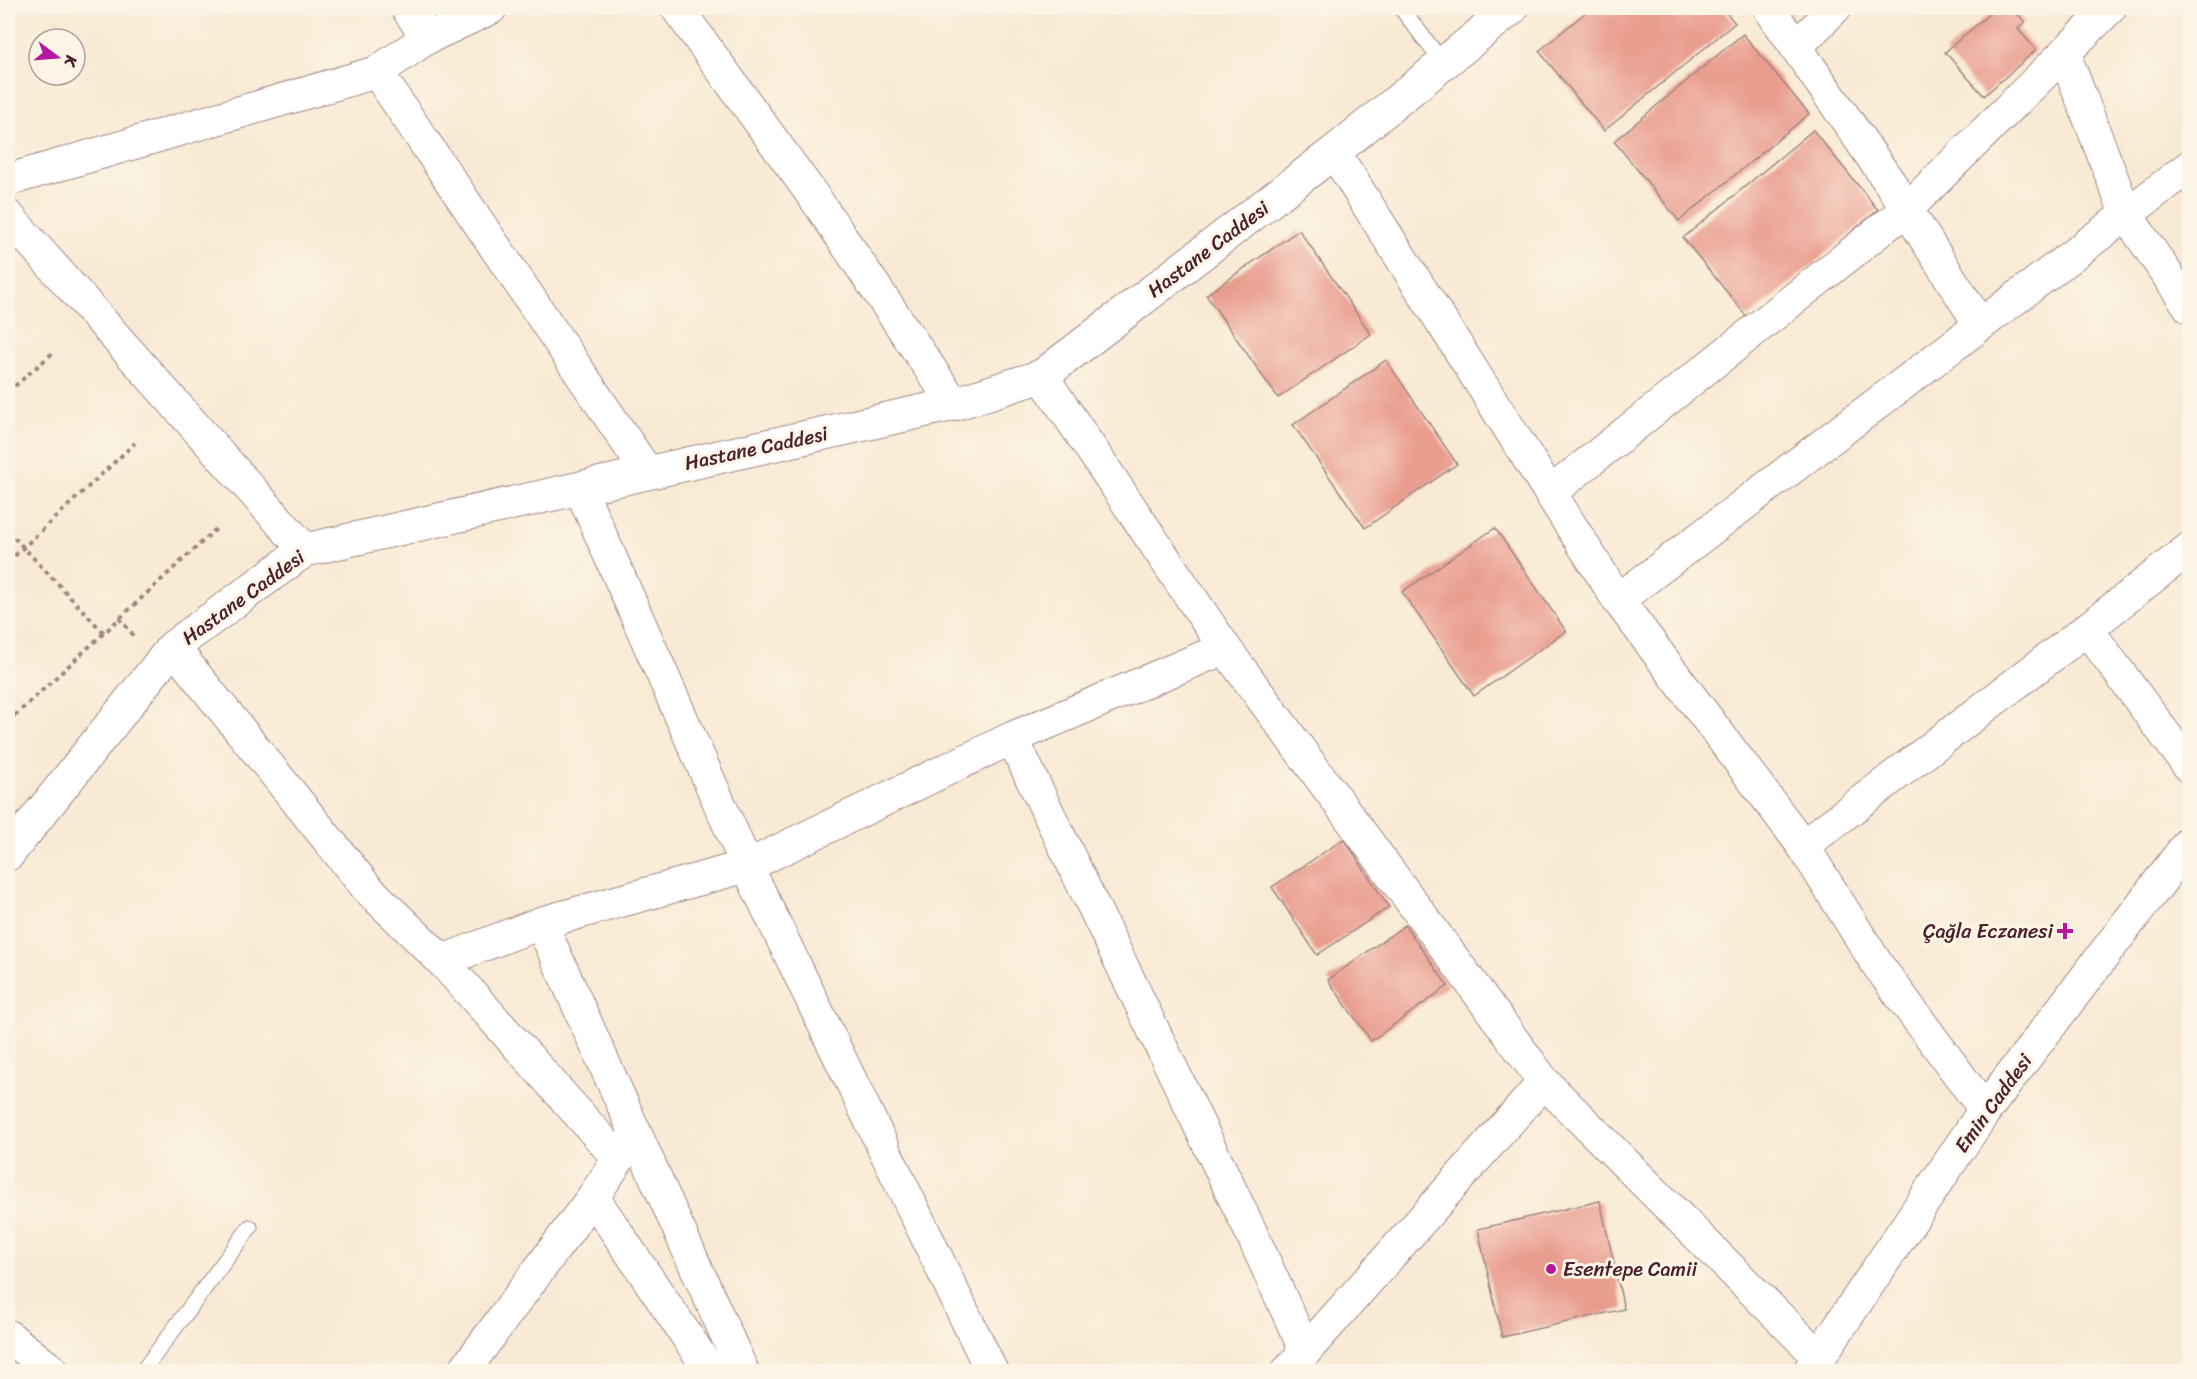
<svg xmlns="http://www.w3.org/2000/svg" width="2197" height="1379" font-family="Sriracha,sans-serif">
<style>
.building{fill:#e99d8f}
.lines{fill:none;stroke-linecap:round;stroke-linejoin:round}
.service-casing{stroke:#a18480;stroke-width:17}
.minor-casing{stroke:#a18480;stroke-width:34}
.tertiary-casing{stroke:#a18480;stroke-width:35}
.secondary-casing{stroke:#a18480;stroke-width:35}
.path{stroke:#a18480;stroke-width:4;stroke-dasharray:4.5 4.5;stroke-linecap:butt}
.service{stroke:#fff;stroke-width:15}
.minor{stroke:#fff;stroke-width:32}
.tertiary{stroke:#fff;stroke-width:33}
.secondary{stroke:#fff;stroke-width:33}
.poi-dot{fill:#b5179e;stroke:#fcf5e5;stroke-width:2}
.labels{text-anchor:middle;stroke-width:6;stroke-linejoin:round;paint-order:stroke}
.street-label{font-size:20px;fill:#4a1f2b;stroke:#fcf5e5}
.poi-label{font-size:20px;fill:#4a1f2b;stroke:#fcf5e5;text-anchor:end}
</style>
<rect width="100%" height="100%" fill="#fcf5e5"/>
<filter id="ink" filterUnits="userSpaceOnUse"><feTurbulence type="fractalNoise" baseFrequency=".0167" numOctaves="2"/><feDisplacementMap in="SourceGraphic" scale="12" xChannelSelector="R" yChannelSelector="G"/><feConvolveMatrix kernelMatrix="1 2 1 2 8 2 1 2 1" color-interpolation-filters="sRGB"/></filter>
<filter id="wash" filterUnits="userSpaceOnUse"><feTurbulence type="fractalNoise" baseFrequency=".008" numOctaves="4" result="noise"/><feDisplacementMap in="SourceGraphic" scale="24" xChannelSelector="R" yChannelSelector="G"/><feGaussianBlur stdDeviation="1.35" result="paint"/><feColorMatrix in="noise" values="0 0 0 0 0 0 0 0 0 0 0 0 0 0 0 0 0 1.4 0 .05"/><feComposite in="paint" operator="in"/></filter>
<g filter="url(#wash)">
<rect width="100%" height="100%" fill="#f8ead4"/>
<g id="blocks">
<g class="building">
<path d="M1591,8H1722L1735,23L1604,131L1539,51Z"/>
<path d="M1996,8H2012L2025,22L2018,29L2036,50L1984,96L1945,52Z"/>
<path d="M1743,34L1809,114L1679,221L1614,141Z"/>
<path d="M1813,130L1878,210L1748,318L1683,238Z"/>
<path d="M1299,230L1371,334L1278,398L1206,295Z"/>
<path d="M1386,360L1457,464L1365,528L1293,425Z"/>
<path d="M1495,528L1566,631L1474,696L1402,592Z"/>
<path d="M1344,839L1389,907L1317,955L1272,887Z"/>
<path d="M1405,925L1448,986L1371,1041L1328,980Z"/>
<path d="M1600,1201L1624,1309L1502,1337L1478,1229Z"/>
</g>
</g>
</g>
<g filter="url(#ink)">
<use href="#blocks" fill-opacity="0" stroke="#a18480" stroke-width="1.5"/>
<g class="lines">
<defs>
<g id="service">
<path d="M1401,8L1443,63"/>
<path d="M142,1372L250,1227"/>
</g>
<g id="minor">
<path d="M407,8L427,38"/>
<path d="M677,8L819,204L954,404"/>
<path d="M1769,8L1890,183L1980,325"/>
<path d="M1796,47L1835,8"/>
<path d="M2064,53L2126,214L2190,308"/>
<path d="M377,72L647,472"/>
<path d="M1334,152L1618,600L1803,846L1877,964L1985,1110"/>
<path d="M8,180L377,72L427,38L491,8"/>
<path d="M8,216L305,550"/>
<path d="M1042,376L1225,648L1544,1082L1819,1357"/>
<path d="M580,488L747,866L992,1372"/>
<path d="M1551,492L1907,209L2110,8"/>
<path d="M1618,600L2190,166"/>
<path d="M2087,629L2190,768"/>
<path d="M173,647L367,888L442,961L618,1158"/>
<path d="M1012,738L1249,1228L1305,1350"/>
<path d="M1803,846L2087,629L2190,548"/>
<path d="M541,923L743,1372"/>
<path d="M442,961L541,923L747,866L1012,738L1225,648"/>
<path d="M593,1197L711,1372"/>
<path d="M8,1336L54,1372"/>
<path d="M463,1372L593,1197L630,1142"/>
<path d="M1287,1372L1544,1082"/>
</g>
<path id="tertiary" d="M8,854L173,647L305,550L954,404L1042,376L1334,152L1512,8"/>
<path id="secondary" d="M1809,1372L1985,1110L2190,842"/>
</defs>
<use href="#service" class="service-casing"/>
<use href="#minor" class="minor-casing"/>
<use href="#tertiary" class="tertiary-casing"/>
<use href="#secondary" class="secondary-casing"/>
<g class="path">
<path d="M8,392L55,351"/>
<path d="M8,531L104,633"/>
<path d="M8,562L135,443"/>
<path d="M119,618L135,637"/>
<path d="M8,722L216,529"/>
</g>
<use href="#service" class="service"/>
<use href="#minor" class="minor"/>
<use href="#tertiary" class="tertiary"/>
<use href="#secondary" class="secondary"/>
</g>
</g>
<g class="poi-dot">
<path d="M2062 922h6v6h6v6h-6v6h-6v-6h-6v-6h6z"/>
<circle cx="1551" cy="1269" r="6"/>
</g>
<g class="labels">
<g class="street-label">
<text transform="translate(1208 249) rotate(-37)" y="7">Hastane Caddesi</text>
<text transform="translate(756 448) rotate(-12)" y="7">Hastane Caddesi</text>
<text transform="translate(243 597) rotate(-36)" y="7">Hastane Caddesi</text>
<text transform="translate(1993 1103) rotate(-54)" y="7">Emin Caddesi</text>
</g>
<g class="poi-label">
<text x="2053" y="938">Çağla Eczanesi</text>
<text x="1563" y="1276" text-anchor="start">Esentepe Camii</text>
</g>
</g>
<rect width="2197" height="1379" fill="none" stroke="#fcf5e5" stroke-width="30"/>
<g transform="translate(57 57) rotate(106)"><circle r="28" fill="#fcf5e5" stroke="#b59f9b" stroke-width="1.5"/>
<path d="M0-4.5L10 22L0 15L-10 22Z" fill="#b5179e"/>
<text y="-9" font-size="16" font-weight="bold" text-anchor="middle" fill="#4a1f2b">K</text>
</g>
</svg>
